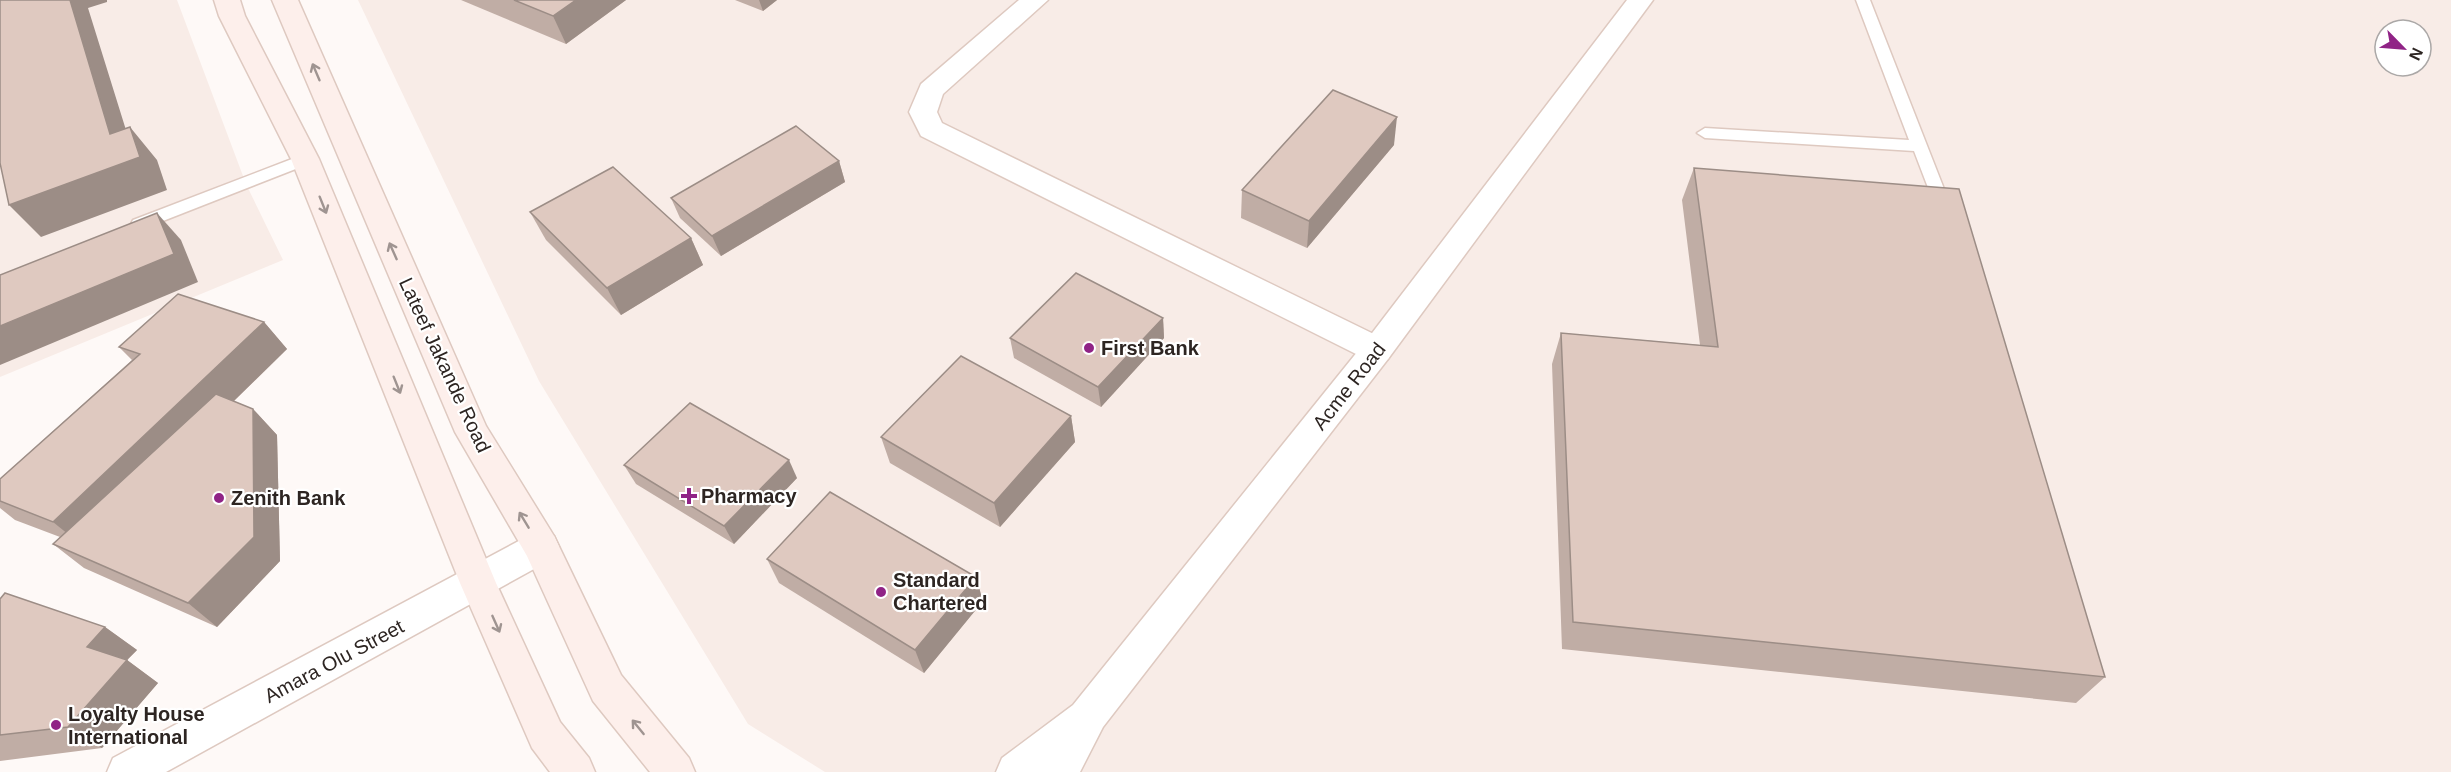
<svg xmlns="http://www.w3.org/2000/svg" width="2451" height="772" font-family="Helvetica,sans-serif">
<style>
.built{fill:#f8ece7;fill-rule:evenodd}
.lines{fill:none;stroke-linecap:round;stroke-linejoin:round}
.service-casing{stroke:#dec9c0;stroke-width:3}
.minor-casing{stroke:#dec9c0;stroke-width:3}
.tertiary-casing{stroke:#dec9c0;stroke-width:3}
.secondary-casing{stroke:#dec9c0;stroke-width:3}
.service{fill:#fff;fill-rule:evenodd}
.minor{fill:#fff;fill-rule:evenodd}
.tertiary{fill:#fff;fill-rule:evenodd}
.secondary{fill:#fdefeb;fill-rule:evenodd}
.wall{fill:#c0ada5}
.shaded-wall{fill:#9c8d86}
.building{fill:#dfc9c0;stroke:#9c8d86;stroke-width:1.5}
.oneway{stroke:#9f9491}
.poi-dot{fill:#902386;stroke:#fff;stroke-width:2}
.labels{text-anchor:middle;stroke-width:4.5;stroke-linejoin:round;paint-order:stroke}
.poi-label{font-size:20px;font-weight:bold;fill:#2d2522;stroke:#fff;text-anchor:start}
.street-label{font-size:20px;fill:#2d2522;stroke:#fff}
</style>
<rect width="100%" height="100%" fill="#fef9f7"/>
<g class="built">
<path d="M0,0H177L246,184L283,260L0,377Z"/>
<path d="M358,0H2451V772H825L748,724L539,381ZM2385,30H2421V66H2385Z"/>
</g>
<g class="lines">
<defs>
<g id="service">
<path d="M1856,0H1870L1946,194L1944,198H1932L1914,151L1705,138L1697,133L1705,128L1909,140Z"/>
<path d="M305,154L311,155L313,159L311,163L145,228H133L131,224L133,220Z"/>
</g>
<g id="minor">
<path d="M1019,0H1048L943,94L937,112L942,123L1388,341L1393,350L1388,359L1377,362L1366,359L921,136L909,112L921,84Z"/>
<path d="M541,531L554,536L559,547L554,558L166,772H107L113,758L528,536Z"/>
</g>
<path id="tertiary" d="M1627,0H1653L1388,359L1103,727L1080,772H996L1002,758L1073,705L1366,341Z"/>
<g id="secondary">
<path d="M214,0H240L245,16L319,159L496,583L560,722L589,758L595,772H550L532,748L460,583L291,159L219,16Z"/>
<path d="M272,0H298L486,426L554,536L621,675L689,758L695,772H650L593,701L527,556L455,432Z"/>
</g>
</defs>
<use href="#service" class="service-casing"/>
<use href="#minor" class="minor-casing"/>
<use href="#tertiary" class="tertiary-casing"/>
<use href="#secondary" class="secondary-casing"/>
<use href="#service" class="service"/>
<use href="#minor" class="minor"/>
<use href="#tertiary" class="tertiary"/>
<use href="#secondary" class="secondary"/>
</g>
<g class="wall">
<path d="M461,0H626L566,44Z"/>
<path d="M735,0H777L763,11Z"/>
<path d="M1394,145L1307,248L1241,218L1242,190Z"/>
<path d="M839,161L845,182L721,256L680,218L671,198Z"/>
<path d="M1694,168L2105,677L2076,703L1562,649L1552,364L1561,333L1700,345L1682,200Z"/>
<path d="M530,212L691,238L703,265L621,315L546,240Z"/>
<path d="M1163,318L1164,338L1101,407L1014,358L1010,338Z"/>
<path d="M264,322L287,349L234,401L253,409L277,435L280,561L217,627L84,568L53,544L60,537L15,520L0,508V479L132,360L119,347Z"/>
<path d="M1071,416L1075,442L1000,527L890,463L881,437Z"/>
<path d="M624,465L797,478L734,544L636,484Z"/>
<path d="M767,559L983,601L924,673L779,583Z"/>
<path d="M0,599L105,627L137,650L127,660L158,683L102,748L0,761Z"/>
</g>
<g class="shaded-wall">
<path d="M70,0H107V2L88,8L135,159L130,127L157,160L167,190L41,237L9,205L110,134Z"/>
<path d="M576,0H626L566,44L553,16Z"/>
<path d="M759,0H777L763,11Z"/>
<path d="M1397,117L1394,145L1307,248L1309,221Z"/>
<path d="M839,161L845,182L721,256L712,236Z"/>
<path d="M157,213L181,240L198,282L0,365V326Z"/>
<path d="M691,238L703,265L621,315L607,288Z"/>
<path d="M1163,318L1164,338L1101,407L1098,387Z"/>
<path d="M264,322L287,349L84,547L53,522Z"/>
<path d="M253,409L277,435L280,561L217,627L188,603Z"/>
<path d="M1071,416L1075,442L1000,527L994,503Z"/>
<path d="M789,460L797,478L734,544L724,526Z"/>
<path d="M976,577L983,601L924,673L915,650Z"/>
<path d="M105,627L137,650L127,660L158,683L102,748L68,727L87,647Z"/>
</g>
<g class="building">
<path d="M0,0H70L110,134L130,127L140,157L9,205L0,163Z"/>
<path d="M514,0H576L553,16Z"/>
<path d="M1333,90L1397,117L1309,221L1242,190Z"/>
<path d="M796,126L839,161L712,236L671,198Z"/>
<path d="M613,167L691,238L607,288L530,212Z"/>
<path d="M1694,168L1959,189L2105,677L1573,622L1561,333L1718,347Z"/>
<path d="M157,213L174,254L0,326V275Z"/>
<path d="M1076,273L1163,318L1098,387L1010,338Z"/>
<path d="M178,294L264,322L53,522L0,501V479L140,354L119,347Z"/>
<path d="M961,356L1071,416L994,503L881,437Z"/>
<path d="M216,394L253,409L254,537L188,603L53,544Z"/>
<path d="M690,403L789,460L724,526L624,465Z"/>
<path d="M830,492L976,577L915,650L767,559Z"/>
<path d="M5,593L105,627L87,647L127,660L68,727L0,735V599Z"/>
</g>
<defs><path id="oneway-shaft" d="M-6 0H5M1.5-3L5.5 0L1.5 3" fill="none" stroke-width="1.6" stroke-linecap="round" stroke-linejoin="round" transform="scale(1.5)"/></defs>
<g class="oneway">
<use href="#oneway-shaft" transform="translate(316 72) rotate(-113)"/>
<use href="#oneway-shaft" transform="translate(323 205) rotate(68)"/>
<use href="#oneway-shaft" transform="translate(393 251) rotate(-114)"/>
<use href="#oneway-shaft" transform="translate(397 385) rotate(68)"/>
<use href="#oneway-shaft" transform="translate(524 520) rotate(-121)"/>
<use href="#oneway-shaft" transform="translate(496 624) rotate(66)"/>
<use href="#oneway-shaft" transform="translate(638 727) rotate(-129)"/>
</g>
<g class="poi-dot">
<circle cx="1089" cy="348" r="6"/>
<path d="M686 487h6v6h6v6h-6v6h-6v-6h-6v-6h6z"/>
<circle cx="219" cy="498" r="6"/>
<circle cx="881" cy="592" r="6"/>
<circle cx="56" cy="725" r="6"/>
</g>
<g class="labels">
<g class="poi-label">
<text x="1101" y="355">First Bank</text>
<text x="701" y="503">Pharmacy</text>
<text x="231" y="505">Zenith Bank</text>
<text x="893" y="587">Standard<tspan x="893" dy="23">Chartered</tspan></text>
<text x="68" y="721">Loyalty House<tspan x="68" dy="23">International</tspan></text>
</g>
<g class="street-label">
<text transform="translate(445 365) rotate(65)" y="7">Lateef Jakande Road</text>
<text transform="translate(1349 386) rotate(-52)" y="7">Acme Road</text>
<text transform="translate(334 661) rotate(-28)" y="7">Amara Olu Street</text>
</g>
</g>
<g transform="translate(2403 48) rotate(115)"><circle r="28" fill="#ffffff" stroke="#aba8a7" stroke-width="1.5"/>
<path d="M0-4.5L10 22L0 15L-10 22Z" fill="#902386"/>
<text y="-9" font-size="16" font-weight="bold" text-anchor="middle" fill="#2d2522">N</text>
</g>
</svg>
